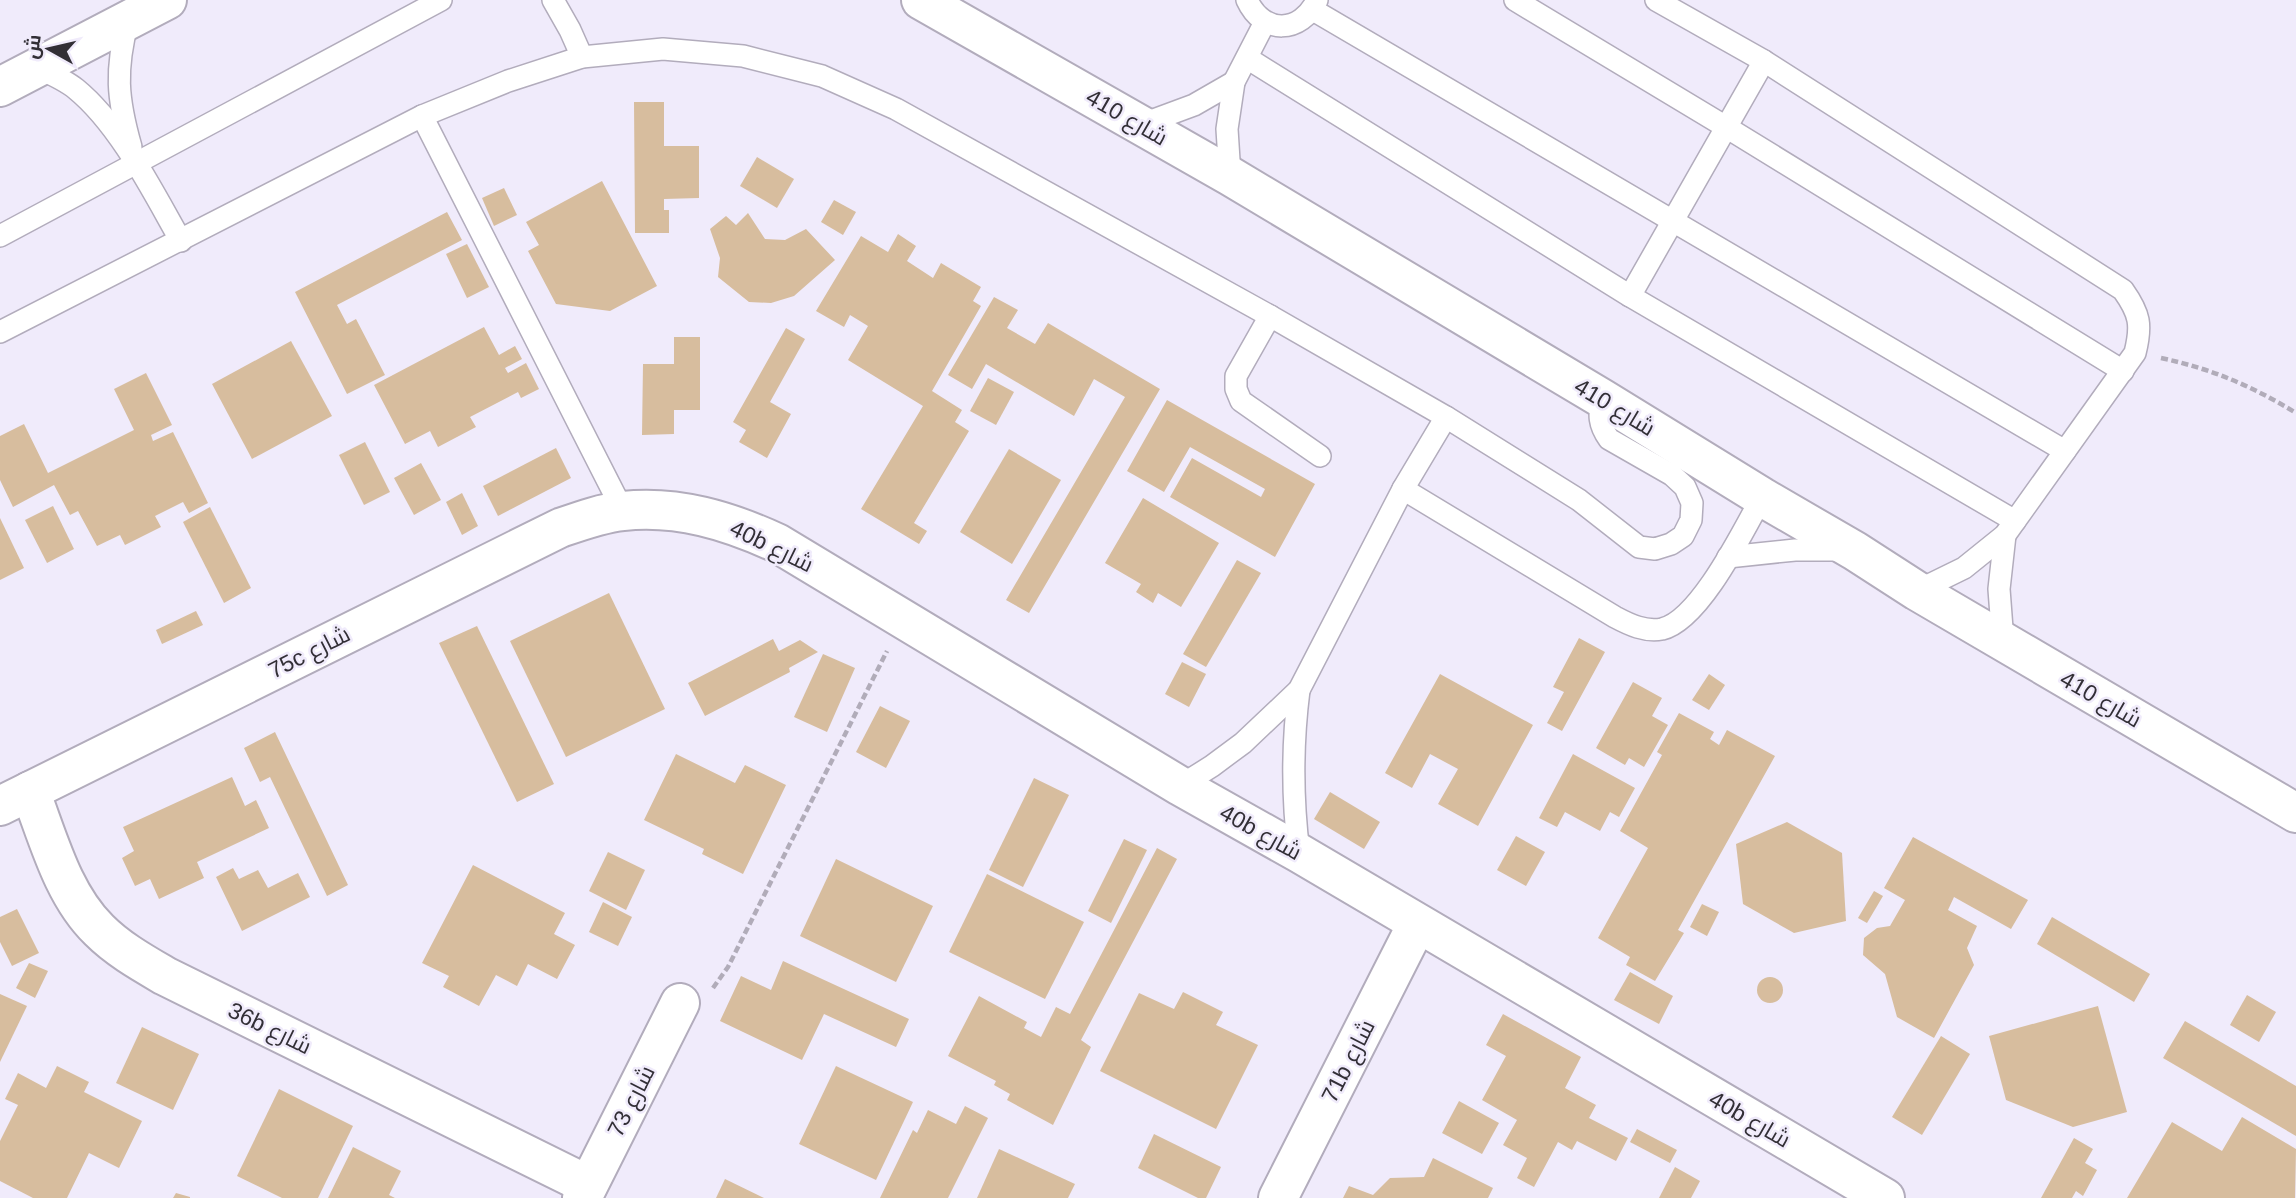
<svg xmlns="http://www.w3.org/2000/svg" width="2296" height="1198" font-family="Arial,Cairo,sans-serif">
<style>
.building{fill:#d7bd9e}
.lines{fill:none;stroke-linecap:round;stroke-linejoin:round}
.service-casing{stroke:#b2acbc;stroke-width:24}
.minor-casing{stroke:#b2acbc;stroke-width:42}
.tertiary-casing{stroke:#b2acbc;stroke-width:42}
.motorway-casing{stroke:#b2acbc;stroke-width:42}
.path{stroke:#b1acb9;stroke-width:4.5;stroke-dasharray:7 3.5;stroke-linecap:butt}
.service{stroke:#fff;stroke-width:21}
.minor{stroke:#fff;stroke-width:38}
.tertiary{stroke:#fff;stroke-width:38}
.motorway{stroke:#fff;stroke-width:38}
.labels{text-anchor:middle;stroke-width:5;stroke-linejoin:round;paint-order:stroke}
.street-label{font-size:23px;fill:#322f36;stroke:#f0ebfb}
</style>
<rect width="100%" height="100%" fill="#f0ebfb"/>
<g class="building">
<path d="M634,102H664V146H699V198L664,199V210H669V233H635Z"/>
<path d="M757,157L794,179L777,208L740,186Z"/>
<path d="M602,181L657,286L610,311L556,304L528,251L539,245L526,222Z"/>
<path d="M504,188L517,215L494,226L482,198Z"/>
<path d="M834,200L856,212L843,235L821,222Z"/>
<path d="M447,212L462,240L337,305L347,324L356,319L385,375L347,394L295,292Z"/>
<path d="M748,213L765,239L785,240L806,229L835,260L794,296L771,303L749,302L718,277L720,258L710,229L726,216L736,225Z"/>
<path d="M898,234L916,246L907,261L933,278L941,263L981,287L973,301L981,306L932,391L962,410L955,422L969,431L914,523L927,531L919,544L861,509L923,406L848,360L868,326L850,315L844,327L816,311L861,236L888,252Z"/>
<path d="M467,244L489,287L467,298L446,254Z"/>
<path d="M994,297L1018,310L1007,328L1035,344L1048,323L1160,389L1029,613L1006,600L1125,397L1094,379L1074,416L986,364L972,389L948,375Z"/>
<path d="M484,327L499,355L515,346L522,359L505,368L508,373L526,363L539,389L521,398L518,392L470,417L476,427L438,447L430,431L405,444L374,385Z"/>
<path d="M786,328L805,339L770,402L791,414L767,458L739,442L746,430L733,422Z"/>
<path d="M674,337H700V410H674V434L642,435L643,364H674Z"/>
<path d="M291,341L332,416L252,459L212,384Z"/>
<path d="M146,373L172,425L151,435L153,441L173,432L208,503L189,513L183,502L155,516L161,527L125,545L120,535L97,546L78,511L70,515L54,485L13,507L0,480V436L24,424L48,473L134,430L114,389Z"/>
<path d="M988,378L1014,392L996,425L970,411Z"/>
<path d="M1167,400L1315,484L1275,557L1170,497L1192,458L1261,497L1265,489L1190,447L1164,492L1127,471Z"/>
<path d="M365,442L390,492L364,505L339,455Z"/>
<path d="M556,448L571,478L498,516L483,486Z"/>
<path d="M1009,449L1061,480L1012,564L960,532Z"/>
<path d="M421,463L441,500L414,515L394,478Z"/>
<path d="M462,493L478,526L462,535L446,502Z"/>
<path d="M1143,498L1219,543L1181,607L1158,593L1153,603L1136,592L1141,584L1105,563Z"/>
<path d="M53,506L74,549L47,563L25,520Z"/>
<path d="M210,507L251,588L224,603L183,522Z"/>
<path d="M0,518L24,568L0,580Z"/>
<path d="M1237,560L1261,573L1206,667L1183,654Z"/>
<path d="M609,593L665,709L566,757L510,641Z"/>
<path d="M196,611L203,625L162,644L156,630Z"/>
<path d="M477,626L554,784L517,802L439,643Z"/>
<path d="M1579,638L1605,652L1562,731L1547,723L1564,692L1553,687Z"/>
<path d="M773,639L779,651L800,640L818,652L789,668L790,672L705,716L688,683Z"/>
<path d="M823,654L855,668L827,732L794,717Z"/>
<path d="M1182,662L1206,674L1189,707L1165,694Z"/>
<path d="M1440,674L1533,725L1478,826L1438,804L1458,769L1430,754L1412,788L1385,773Z"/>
<path d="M1709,674L1725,685L1709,710L1692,700Z"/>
<path d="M1633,682L1662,698L1652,716L1668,725L1644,767L1629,758L1625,765L1596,748Z"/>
<path d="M880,706L910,721L886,768L856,752Z"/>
<path d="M1679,713L1714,732L1710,739L1719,745L1727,730L1775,756L1678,930L1684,933L1655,981L1626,965L1630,957L1598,938L1648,848L1620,831L1662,755L1657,752Z"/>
<path d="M275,732L348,885L327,896L270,777L260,782L244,748Z"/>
<path d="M676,754L735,783L745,765L786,785L743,874L702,854L704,849L644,820Z"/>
<path d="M1573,754L1635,788L1619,817L1610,812L1600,831L1565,812L1557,827L1539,818Z"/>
<path d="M232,777L245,806L256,800L269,828L197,862L204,878L159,899L150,879L135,886L122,858L134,851L123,827Z"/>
<path d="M1034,778L1069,795L1023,887L989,870Z"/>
<path d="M1330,792L1380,822L1364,849L1314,819Z"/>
<path d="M1787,822L1842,853L1846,921L1794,933L1743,904L1736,844Z"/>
<path d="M1516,836L1545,852L1526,886L1497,870Z"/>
<path d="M1913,837L2028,900L2011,929L1954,897L1948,910L1977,926L1967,948L1974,965L1934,1038L1897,1017L1885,974L1863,955L1864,938L1877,928L1890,926L1905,900L1884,888Z"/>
<path d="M1124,839L1147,850L1111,923L1088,911Z"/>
<path d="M1157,848L1177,859L1081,1040L1091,1047L1053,1125L1007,1100L1010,1094L994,1085L996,1081L948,1056L979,996L1027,1022L1024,1028L1041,1037L1056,1007L1070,1014Z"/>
<path d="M608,852L645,870L626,910L589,891Z"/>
<path d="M836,859L933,906L896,982L800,936Z"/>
<path d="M473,865L565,913L554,934L575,945L557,979L528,964L517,986L496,975L479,1006L443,987L449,976L422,963Z"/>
<path d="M233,868L239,879L258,870L268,888L298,873L310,897L242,931L216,877Z"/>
<path d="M987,874L1084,922L1045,999L949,952Z"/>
<path d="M1874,891L1883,896L1867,923L1858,918Z"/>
<path d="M603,902L632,917L618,946L589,932Z"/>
<path d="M1702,904L1719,912L1707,936L1690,927Z"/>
<path d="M17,909L39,953L12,966L0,942V917Z"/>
<path d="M2052,917L2150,974L2134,1002L2037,944Z"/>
<path d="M783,961L909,1019L896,1047L824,1014L802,1060L720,1021L741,976L771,990Z"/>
<path d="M29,963L48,971L35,998L16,988Z"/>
<path d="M1630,972L1673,996L1659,1024L1614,1000Z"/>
<circle cx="1770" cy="990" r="13"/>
<path d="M1183,992L1223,1012L1216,1025L1258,1045L1216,1129L1100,1071L1139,993L1174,1009Z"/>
<path d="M0,994L27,1006L0,1062Z"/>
<path d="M2247,995L2276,1012L2259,1042L2230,1025Z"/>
<path d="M2098,1006L2127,1112L2073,1127L2006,1100L1989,1036Z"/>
<path d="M1503,1014L1581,1057L1565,1088L1596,1105L1589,1118L1628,1138L1616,1161L1577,1141L1572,1150L1558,1142L1534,1187L1517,1178L1527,1158L1503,1145L1517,1120L1482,1100L1506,1056L1486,1045Z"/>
<path d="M2185,1021L2296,1086V1136L2163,1058Z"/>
<path d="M142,1027L199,1054L173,1110L116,1083Z"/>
<path d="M1941,1036L1970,1054L1922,1135L1892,1117Z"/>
<path d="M57,1066L89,1082L84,1092L142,1121L119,1168L89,1153L67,1198H33L0,1181V1141L18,1105L5,1099L18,1073L46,1088Z"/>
<path d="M836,1066L913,1102L876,1180L799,1144Z"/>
<path d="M279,1089L353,1126L318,1198H282L237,1176Z"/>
<path d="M1459,1101L1499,1123L1482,1154L1442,1133Z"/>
<path d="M965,1106L988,1118L948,1198H880L913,1130L917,1133L928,1110L956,1124Z"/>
<path d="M2242,1117L2296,1149L2295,1198H2127L2172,1122L2222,1151Z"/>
<path d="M1637,1129L1677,1150L1670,1163L1630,1142Z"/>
<path d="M1154,1134L1221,1167L1206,1198H1198L1138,1168Z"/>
<path d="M2074,1138L2093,1149L2085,1163L2097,1170L2083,1196L2076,1191L2072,1198H2041Z"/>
<path d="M353,1147L401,1171L389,1195L395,1198H328Z"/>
<path d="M999,1149L1075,1184L1068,1198H977Z"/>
<path d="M1433,1158L1493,1188L1488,1198H1343L1349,1186L1373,1195L1390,1178L1424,1177Z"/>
<path d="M1675,1167L1700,1181L1691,1198H1659Z"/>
<path d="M725,1179L764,1198H716Z"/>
<path d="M176,1193L190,1197V1198H173Z"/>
</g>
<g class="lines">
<defs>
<g id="service">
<path d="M553,0L570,30L582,57"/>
<path d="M1247,0C1263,35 1301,34 1317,0"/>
<path d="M1515,0L1726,127L2123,371"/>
<path d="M1656,0L1764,61L2123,290C2140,314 2142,325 2135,353L2005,535L1964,568L1917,591"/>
<path d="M1313,10L2065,451"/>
<path d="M128,20C115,70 117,98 131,147"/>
<path d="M1247,58L1630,296L2015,521"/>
<path d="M38,68C51,74 65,80 76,89C120,125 153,192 181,241"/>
<path d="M422,116L623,511"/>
<path d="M1140,125L1194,105L1234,82"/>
<path d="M1230,176L1227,129L1234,82L1265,22"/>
<path d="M0,236L441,0"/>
<path d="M1630,296L1764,61"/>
<path d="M1270,316L1236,376V389L1241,401L1320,456"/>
<path d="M0,332L422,116L508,81L582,57L663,49L743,56L822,76L896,109L1270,316L1446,417L1579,500L1639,547L1655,549L1671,544L1683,536L1691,520L1692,503L1685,487L1672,475L1609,439C1599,425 1598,414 1603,399"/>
<path d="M1403,489L1615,617C1630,625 1645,632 1662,629C1700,620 1743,531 1762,497"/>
<path d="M1728,557L1795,550H1841"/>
<path d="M2003,642L1999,589L2005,535"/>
<path d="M1299,690C1292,745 1292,798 1299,853"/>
<path d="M1180,786L1212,766L1243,743L1299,690L1403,489L1446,417"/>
</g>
<g id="minor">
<path d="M30,791C48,837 62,894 99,930C118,949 141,962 165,976L588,1185"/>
<path d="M0,806L560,528C580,521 602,513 623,511C678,505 729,521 777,543L1180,786L1299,853L1885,1198"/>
<path d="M582,1198L680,1003"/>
<path d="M1278,1198L1417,924"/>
</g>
<path id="tertiary" d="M921,0L1230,176L1603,399L1762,497L1855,551L1917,591L2296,813"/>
<path id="motorway" d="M0,87L167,0"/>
</defs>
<use href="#service" class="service-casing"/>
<use href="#minor" class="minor-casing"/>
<use href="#tertiary" class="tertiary-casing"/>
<use href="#motorway" class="motorway-casing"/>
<g class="path">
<path d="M2161,358C2212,369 2252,386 2296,413"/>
<path d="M713,988L728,967L887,651"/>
</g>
<use href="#service" class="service"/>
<use href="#minor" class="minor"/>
<use href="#tertiary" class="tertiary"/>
<use href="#motorway" class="motorway"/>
</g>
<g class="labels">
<g class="street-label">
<text transform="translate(1127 117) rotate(30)" y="8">شارع 410</text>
<text transform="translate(1615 407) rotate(31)" y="8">شارع 410</text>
<text transform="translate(772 546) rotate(26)" y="8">40b شارع</text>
<text transform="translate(309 652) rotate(-27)" y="8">75c شارع</text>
<text transform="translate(2101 699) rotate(30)" y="8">شارع 410</text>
<text transform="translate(1261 832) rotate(29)" y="8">40b شارع</text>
<text transform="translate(270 1028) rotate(26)" y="8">36b شارع</text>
<text transform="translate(1348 1061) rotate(-63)" y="8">71b شارع</text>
<text transform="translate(631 1101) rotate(-63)" y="8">شارع 73</text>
<text transform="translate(1750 1119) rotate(30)" y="8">40b شارع</text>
</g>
</g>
<g transform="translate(49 49) rotate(278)" stroke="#f0ebfb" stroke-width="5" paint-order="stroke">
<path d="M0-5L12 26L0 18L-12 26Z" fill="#322f36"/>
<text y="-10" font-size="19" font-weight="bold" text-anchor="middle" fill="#322f36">ش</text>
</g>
</svg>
